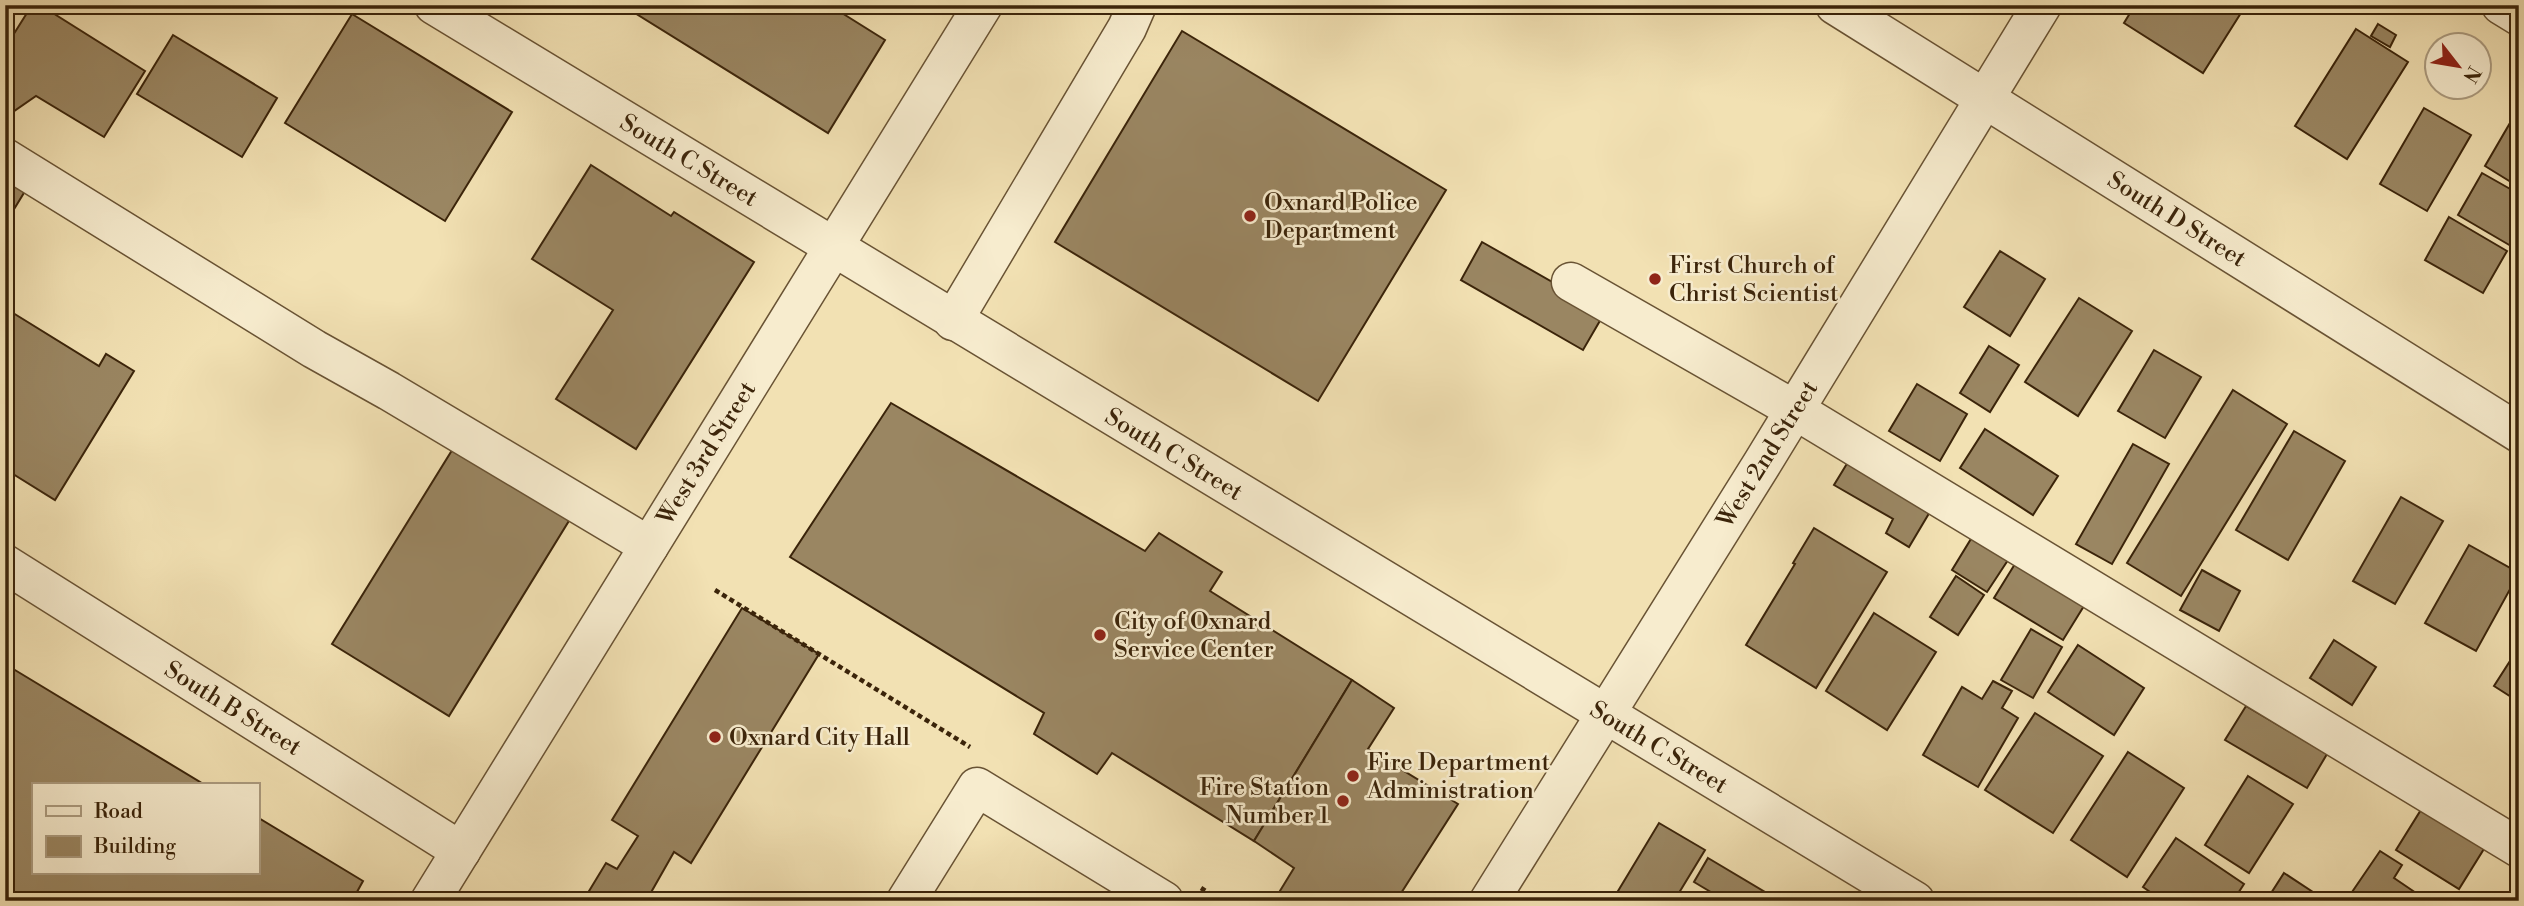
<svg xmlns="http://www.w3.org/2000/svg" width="2524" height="906" font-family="'Libre Bodoni',serif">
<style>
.building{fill:#9a8662;stroke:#3b240a;stroke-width:2}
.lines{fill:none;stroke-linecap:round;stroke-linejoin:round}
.minor-casing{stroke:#695334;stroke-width:41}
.path{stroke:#3b240a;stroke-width:4.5;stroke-dasharray:5 3.5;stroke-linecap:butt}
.minor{stroke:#f7ecce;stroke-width:38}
.poi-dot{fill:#8f2418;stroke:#f7ecce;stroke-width:2.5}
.labels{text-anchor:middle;stroke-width:5;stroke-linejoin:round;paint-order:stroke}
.street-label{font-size:24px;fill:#3b240a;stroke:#f7ecce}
.poi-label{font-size:24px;fill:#3b240a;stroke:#f7ecce;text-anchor:start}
</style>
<rect width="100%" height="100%" fill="#f2e1b3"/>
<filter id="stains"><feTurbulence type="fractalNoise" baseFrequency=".00286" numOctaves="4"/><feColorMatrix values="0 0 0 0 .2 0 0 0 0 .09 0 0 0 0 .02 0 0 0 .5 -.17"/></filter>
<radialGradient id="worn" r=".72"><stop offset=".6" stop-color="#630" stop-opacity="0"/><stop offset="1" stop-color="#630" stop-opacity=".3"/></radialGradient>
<g class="building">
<path d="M32,5H40L145,71L104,137L36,96L7,116L5,115V48Z"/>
<path d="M622,5H829L885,40L828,133Z"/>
<path d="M2135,5H2246L2203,73L2124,23Z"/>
<path d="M352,14L512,112L445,221L285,123Z"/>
<path d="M2378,24L2396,35L2390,47L2371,36Z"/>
<path d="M2356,29L2408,62L2347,159L2295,126Z"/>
<path d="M1182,31L1446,190L1318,401L1055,242Z"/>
<path d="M173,35L277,98L242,157L137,94Z"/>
<path d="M2424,108L2471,135L2427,211L2380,184Z"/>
<path d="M2510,123L2519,129V187L2485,166Z"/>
<path d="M5,161L33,178L5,224Z"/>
<path d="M591,165L671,216L674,212L754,262L636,449L556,399L613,310L532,259Z"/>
<path d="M2482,173L2519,194V233L2511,246L2458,215Z"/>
<path d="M2449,217L2507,251L2483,293L2425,260Z"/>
<path d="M1482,242L1605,312L1583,350L1461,280Z"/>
<path d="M2000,251L2045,279L2010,336L1964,307Z"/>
<path d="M2079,298L2132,331L2078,416L2025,382Z"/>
<path d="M5,308L99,366L106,354L134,371L55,500L5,469Z"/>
<path d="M1989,346L2019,365L1990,412L1960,393Z"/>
<path d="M2154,350L2201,377L2165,438L2118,411Z"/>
<path d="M1917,384L1967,414L1940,461L1889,431Z"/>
<path d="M2233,390L2287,424L2181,596L2127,563Z"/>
<path d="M891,403L1145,551L1159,533L1222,572L1210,591L1352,680L1254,841L1112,753L1097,774L1034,734L1044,713L790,557Z"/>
<path d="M1985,429L2058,476L2033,515L1960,468Z"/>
<path d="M2294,431L2345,461L2288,560L2236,530Z"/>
<path d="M459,439L575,511L449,716L332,644Z"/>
<path d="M2133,444L2169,464L2112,564L2076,544Z"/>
<path d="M1851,457L1934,505L1909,547L1886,533L1893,519L1834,485Z"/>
<path d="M2401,497L2443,521L2395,604L2353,581Z"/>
<path d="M1814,528L1887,572L1816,688L1746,645L1795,564L1793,563Z"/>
<path d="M1974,534L2010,557L1987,592L1952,570Z"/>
<path d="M2469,545L2519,573L2476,651L2425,623Z"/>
<path d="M2018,559L2087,601L2063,640L1994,598Z"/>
<path d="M2202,570L2240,591L2219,631L2180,610Z"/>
<path d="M1956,576L1984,595L1958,635L1930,617Z"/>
<path d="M742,608L819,654L691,863L674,852L649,896L657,901H583L606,863L617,869L638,836L612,820Z"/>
<path d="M1874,613L1936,652L1887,730L1826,691Z"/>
<path d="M2031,629L2062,647L2033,698L2001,680Z"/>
<path d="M2334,640L2376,667L2352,705L2310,678Z"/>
<path d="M2078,645L2144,688L2114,735L2048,692Z"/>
<path d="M2519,647V702L2494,686Z"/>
<path d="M5,664L205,785H33V873H257V817L363,881L352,901H5Z"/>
<path d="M1352,680L1394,708L1368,749L1458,804L1396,901H1277L1275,899L1294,868L1254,841Z"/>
<path d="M1993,681L2012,691L2002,708L2018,718L1978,787L1923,755L1962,687L1982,699Z"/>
<path d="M2246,706L2327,754L2307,788L2225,740Z"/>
<path d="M2035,713L2103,756L2053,833L1985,790Z"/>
<path d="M2128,752L2184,788L2127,877L2071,840Z"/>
<path d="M2248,776L2293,804L2249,873L2205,845Z"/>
<path d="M2424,805L2487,844L2459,889L2396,850Z"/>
<path d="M1659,823L1705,850L1674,901H1612Z"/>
<path d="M2176,838L2244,884L2233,901H2163L2143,887Z"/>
<path d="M2380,851L2402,865L2394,878L2422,897L2420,901H2358L2350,895Z"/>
<path d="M1708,858L1780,901H1726L1694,882Z"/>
<path d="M2284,873L2319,896L2316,901H2266Z"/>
</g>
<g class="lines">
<defs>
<g id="minor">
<path d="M434,5L1915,901"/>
<path d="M1835,5L2519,433"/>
<path d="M2501,5L2519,16"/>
<path d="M5,158L314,349L389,391L649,546"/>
<path d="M1571,282L1795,410L2519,848"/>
<path d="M953,321L1127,28L1137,5"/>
<path d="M5,564L461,851"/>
<path d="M430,901L983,5"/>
<path d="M906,901L977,787L1164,901"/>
<path d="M1489,901L1763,462L2042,5"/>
</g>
</defs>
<use href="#minor" class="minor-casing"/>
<g class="path">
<path d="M715,590L970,747"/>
<path d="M1201,888L1221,901"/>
</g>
<use href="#minor" class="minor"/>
</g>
<g class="poi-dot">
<circle cx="1250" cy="216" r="7"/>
<circle cx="1655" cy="279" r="7"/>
<circle cx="1100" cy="635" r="7"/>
<circle cx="715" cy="737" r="7"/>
<circle cx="1353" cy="776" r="7"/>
<circle cx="1343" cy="801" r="7"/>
</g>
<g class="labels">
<g class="street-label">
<text transform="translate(689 160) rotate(31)" y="8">South C Street</text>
<text transform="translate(2177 219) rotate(32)" y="8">South D Street</text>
<text transform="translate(706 453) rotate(-58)" y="8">West 3rd Street</text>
<text transform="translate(1174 454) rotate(31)" y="8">South C Street</text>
<text transform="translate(1767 454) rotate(-58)" y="8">West 2nd Street</text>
<text transform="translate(233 708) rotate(32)" y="8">South B Street</text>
<text transform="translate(1659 747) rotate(31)" y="8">South C Street</text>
</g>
<g class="poi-label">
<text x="1264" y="210">Oxnard Police<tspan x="1264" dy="28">Department</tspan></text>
<text x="1669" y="273">First Church of<tspan x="1669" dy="28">Christ Scientist</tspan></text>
<text x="1114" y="629">City of Oxnard<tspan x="1114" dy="28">Service Center</tspan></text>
<text x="729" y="745">Oxnard City Hall</text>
<text x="1367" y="770">Fire Department<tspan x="1367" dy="28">Administration</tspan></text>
<text x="1329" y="795" text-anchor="end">Fire Station<tspan x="1329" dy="28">Number 1</tspan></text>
</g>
</g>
<rect width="2524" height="906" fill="none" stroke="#f2e1b3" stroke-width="28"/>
<rect x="7" y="7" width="2510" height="892" fill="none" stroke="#3b240a" stroke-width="3.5"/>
<rect x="14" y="14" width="2496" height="878" fill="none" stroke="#3b240a" stroke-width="2"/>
<rect x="32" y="783" width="228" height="91" fill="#f7ecce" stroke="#ac9c80" stroke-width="2"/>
<rect x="46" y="806" width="35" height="10" fill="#f7ecce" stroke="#ac9c80" stroke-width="2"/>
<text x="94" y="818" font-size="21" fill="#3b240a">Road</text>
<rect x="46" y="836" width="35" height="21" fill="#9a8662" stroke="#ac9c80" stroke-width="2"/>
<text x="94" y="853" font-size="21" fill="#3b240a">Building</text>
<g transform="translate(2458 66) rotate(121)"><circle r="33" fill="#f7ecce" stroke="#ac9c80" stroke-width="2"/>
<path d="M0-5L12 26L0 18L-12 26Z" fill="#8f2418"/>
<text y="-10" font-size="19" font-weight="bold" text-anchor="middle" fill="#3b240a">N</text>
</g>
<rect width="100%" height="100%" filter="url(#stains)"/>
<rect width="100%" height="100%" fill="url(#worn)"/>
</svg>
